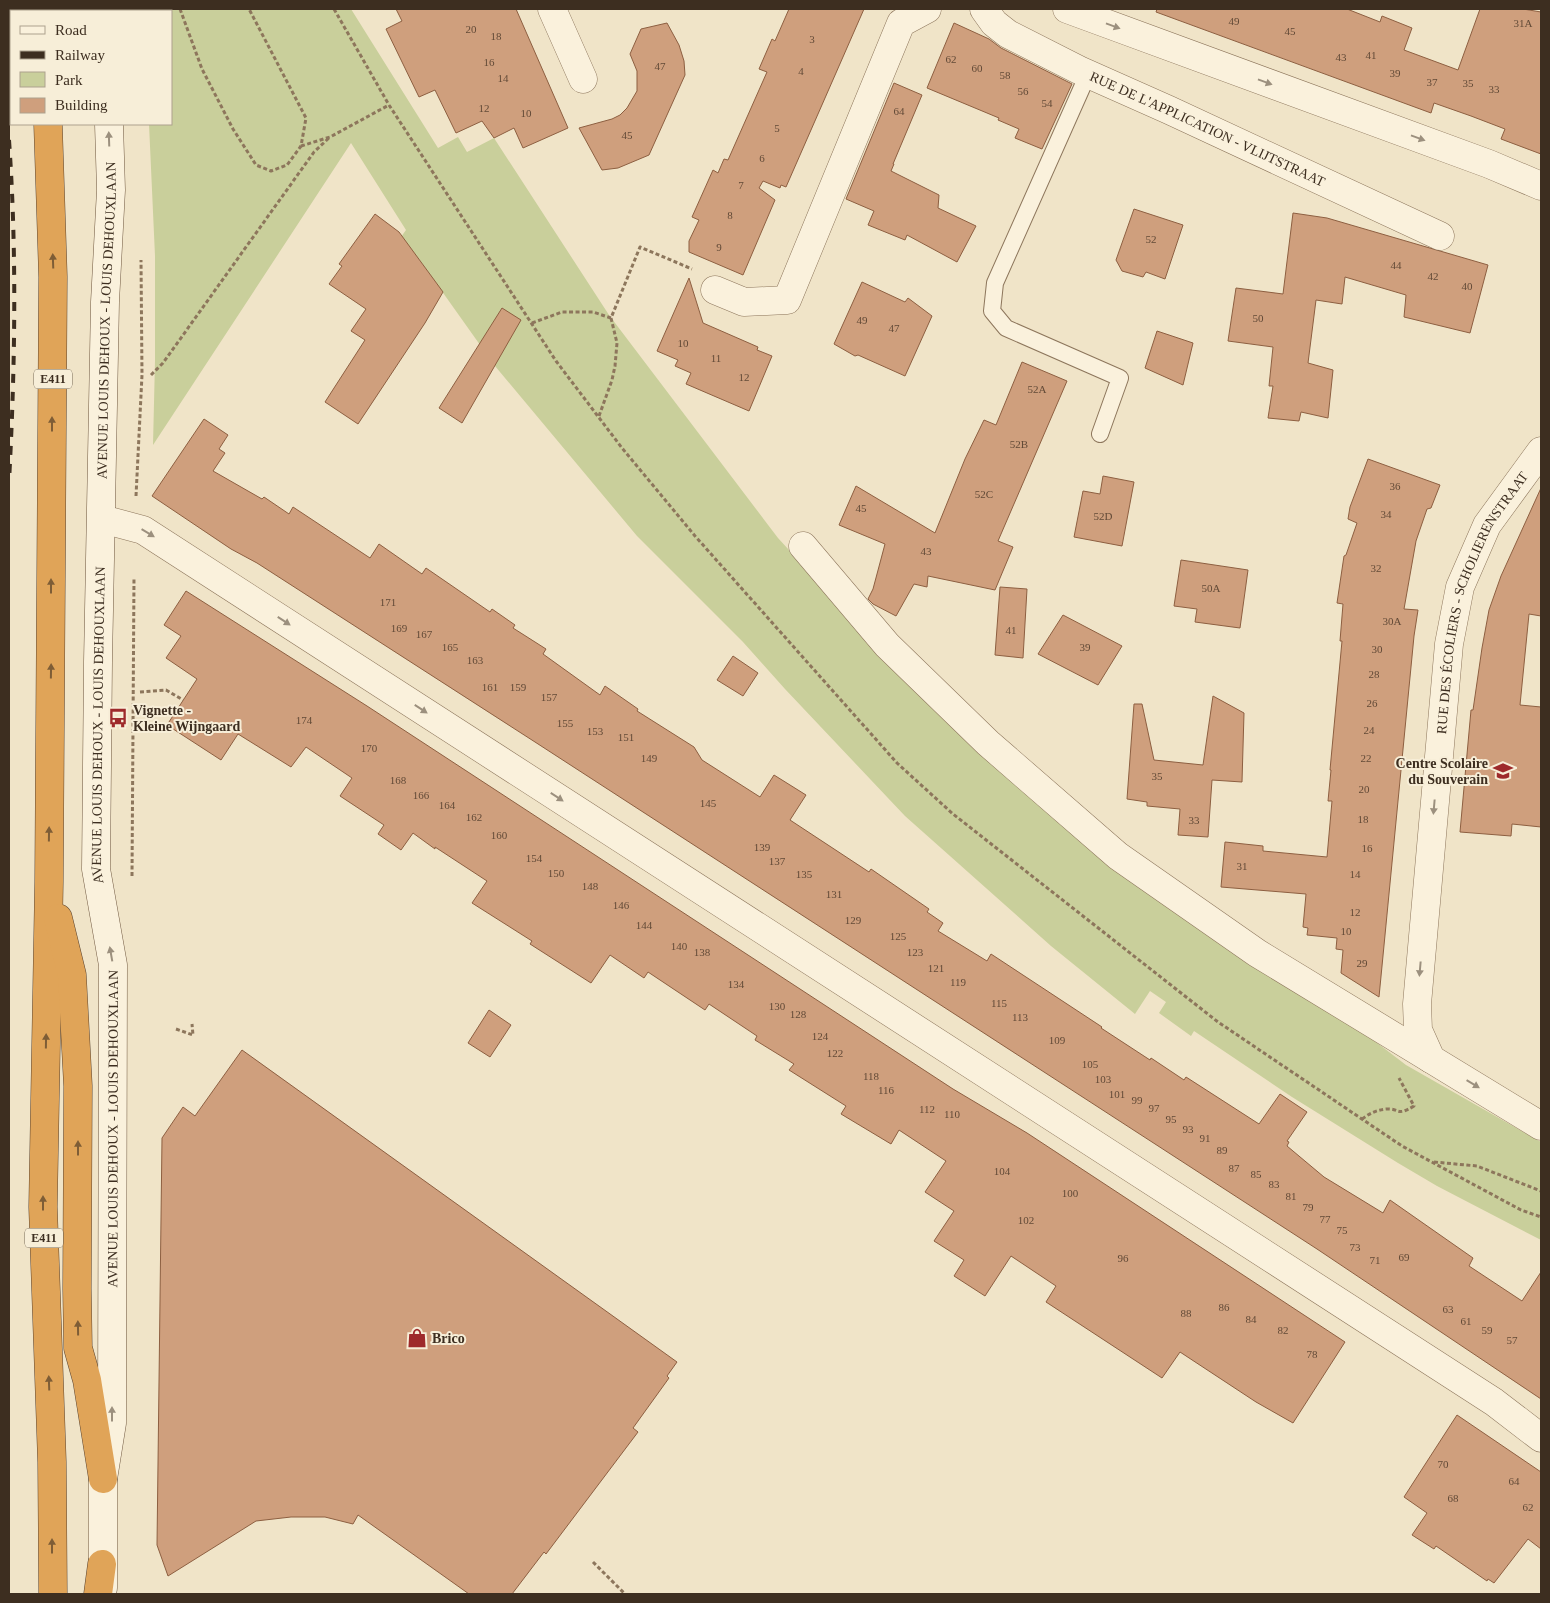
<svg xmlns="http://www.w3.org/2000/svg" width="1550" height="1603" font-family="Georgia,serif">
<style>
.green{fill:#c9cf9b}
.building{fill:#cf9f7d;stroke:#8d5f41}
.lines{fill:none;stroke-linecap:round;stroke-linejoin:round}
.lane-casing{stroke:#8d765c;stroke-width:18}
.street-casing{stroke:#8d765c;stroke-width:29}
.secondary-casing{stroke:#6f573f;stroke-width:29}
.highway-casing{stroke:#5b4430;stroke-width:29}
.path{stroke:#8d765c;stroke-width:3;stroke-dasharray:4 2.5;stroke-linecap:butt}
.lane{stroke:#faf1dc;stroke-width:16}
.street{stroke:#faf1dc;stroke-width:28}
.secondary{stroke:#faf1dc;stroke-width:28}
.highway{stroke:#e0a458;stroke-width:28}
.rail{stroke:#3d2e20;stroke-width:4;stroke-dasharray:9 9;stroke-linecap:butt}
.oneway{fill:#9c907e}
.oneway2{fill:#7e5d36}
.labels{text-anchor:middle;stroke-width:4;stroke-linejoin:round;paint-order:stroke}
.number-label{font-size:11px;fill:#624a37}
.shield{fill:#f7eed8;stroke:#756857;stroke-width:1}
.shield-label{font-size:12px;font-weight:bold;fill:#3d2e20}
.street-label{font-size:14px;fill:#3d2e20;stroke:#f7eed8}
.poi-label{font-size:14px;font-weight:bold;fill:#3d2e20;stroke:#f7eed8;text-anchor:start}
</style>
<rect width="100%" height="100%" fill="#f0e4c8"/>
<path class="green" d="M138,9H351L438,148L458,137L467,152L494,138L609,315L778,538L876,645L944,712L1406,1065L1541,1142V1240L1437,1186L1398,1163L1292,1097L1194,1031L1191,1036L1159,1013L1166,1002L1150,991L1135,1014L1051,946L905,816L785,689L743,642L637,536L495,366L419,259L396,244L406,230L351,143L153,445L155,361V256L149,124H171V11H139Z"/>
<g class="building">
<path d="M396,9H516L568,128L523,148L514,128L494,138L482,121L456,133L435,90L419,97L386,29L402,21Z"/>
<path d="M789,9H864L786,187L781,185L780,188L763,181L759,188L775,200L743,275L689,252V241L699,220L692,217L713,170L718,173L724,159L728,160L767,72L759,69L772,39L775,41Z"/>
<path d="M1157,9H1347L1380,22L1382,16L1412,28L1404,50L1458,70L1480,9H1523L1541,12V154L1501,139L1505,129L1471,116L1434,103L1431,113L1156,12Z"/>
<path d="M667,23L679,45L684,61L685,75L649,155L618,168L602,170L579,128L612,119L620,115L627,108L637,91V71L630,54L641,29Z"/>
<path d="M954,23L989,39L1001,48L1072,84L1042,149L1015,138L1019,129L998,120L999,118L927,88Z"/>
<path d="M894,83L922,95L893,164H894L891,171L939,195L938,208L976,226L957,262L907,235L905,240L868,225L874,211L846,199Z"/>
<path d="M1134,209L1183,225L1165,279L1146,272L1143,277L1122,271L1116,260Z"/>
<path d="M1293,213L1327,218L1488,265L1470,333L1404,317L1406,295L1345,277L1342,304L1316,300L1308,363L1333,370L1328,418L1301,412L1299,421L1268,418L1273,386H1269L1273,347L1228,341L1236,288L1283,294Z"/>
<path d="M375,214L399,232L443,292L425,323L358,424L325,402L365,340L351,331L366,309L329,284L342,266L339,264Z"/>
<path d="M689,278L703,323L758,347L757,350L772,356L749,411L686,384L691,373L675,366L678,360L657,351Z"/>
<path d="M862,282L905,302L908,298L932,316L905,376L858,355L855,356L834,344Z"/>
<path d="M502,308L521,320L462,423L439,408Z"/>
<path d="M1157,331L1193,343L1183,385L1145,368Z"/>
<path d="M1022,362L1067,381L998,541L1013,547L995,590L928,576L927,587L914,584L896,616L873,604L868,599L873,589L885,544L839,525L856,486L935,533L965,459L984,420L996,425Z"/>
<path d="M204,419L228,435L219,449L225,453L213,471L262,499L264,497L289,514L293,507L370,558L379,544L422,574L426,568L490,612L492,609L515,625L513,628L546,649L543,654L600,695L605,686L638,709L637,711L694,747L702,760L760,797L774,775L806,795L790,820L869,872L871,869L929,909L927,912L943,923L938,931L987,961L991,954L1102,1027L1101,1028L1150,1060L1151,1058L1184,1080L1186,1077L1259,1124L1280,1094L1307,1112L1287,1141L1289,1142L1287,1146L1324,1177L1383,1213L1390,1200L1473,1258L1469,1266L1522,1301L1541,1272V1399L1317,1249L535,742L257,563L231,549L152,496Z"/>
<path d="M1368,459L1440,485L1431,508L1427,509L1416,541L1404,609L1418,610L1414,636L1379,997L1341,973L1343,950L1336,949L1337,938L1307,935L1308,928L1303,927L1306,894L1221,887L1225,842L1263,846V851L1327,857L1332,801H1328L1331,770H1330L1342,641H1340L1343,604L1337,603L1344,556L1346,555L1357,523L1348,519L1350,507Z"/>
<path d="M1103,476L1134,482L1122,546L1074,537L1083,491L1100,494Z"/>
<path d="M1541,488V616L1529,614L1520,705L1541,707V827L1512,824L1511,836L1460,832L1471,710H1473L1482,648L1489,610L1501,576Z"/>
<path d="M1181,560L1248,570L1240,628L1195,622L1197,609L1174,606Z"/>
<path d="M1000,587L1027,589L1023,658L995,655Z"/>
<path d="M186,591L367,706L953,1089L1027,1133L1345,1342L1293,1423L1256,1402L1180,1352L1162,1378L1046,1302L1056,1286L1011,1256L985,1296L954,1276L964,1260L934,1241L954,1211L925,1192L946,1161L899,1130L891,1144L841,1114L846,1106L789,1070L794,1064L755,1040L757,1036L709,1004L705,1010L648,972L644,978L610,955L591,983L530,944L532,941L472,903L487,881L435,847V849L413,833L401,850L378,834L384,825L340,796L352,778L306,747L291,767L238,734L221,760L167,725L197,679L166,658L181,636L164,625Z"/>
<path d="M1063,615L1122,646L1098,685L1038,654Z"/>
<path d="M733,656L758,673L743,696L717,680Z"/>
<path d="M1213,696L1244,713L1242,782L1212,780L1208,837L1178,835L1180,809L1147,806V802L1127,799L1134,704H1142L1154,760L1203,765Z"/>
<path d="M489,1010L511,1025L490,1057L468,1043Z"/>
<path d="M242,1050L677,1362L667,1376L669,1378L633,1428L638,1432L546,1554L544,1552L512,1594H469L358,1515L353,1524L325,1517H291L256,1521L168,1576L157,1545L162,1138L183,1107L195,1116Z"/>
<path d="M1457,1415L1541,1472V1549L1528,1539L1494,1583L1488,1579L1487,1581L1436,1546L1434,1549L1412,1535L1427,1513L1404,1497Z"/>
</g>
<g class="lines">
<defs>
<path id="lane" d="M1088,74L995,283L992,311L1006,328L1120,378L1100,434"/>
<g id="street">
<path d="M552,9L583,79"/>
<path id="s1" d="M984,9L994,23L1008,34L1079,70L1169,110L1440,236"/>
<path d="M1067,9L1489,164L1541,186"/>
<path d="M715,290L744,302L787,300L901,23L927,9"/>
<path d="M102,519L143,530L1494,1402L1541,1438"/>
<path d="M803,546L887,645L988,743L1118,856L1257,953L1541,1126"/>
<path id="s2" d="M1431,1059L1418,1030L1417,1004L1449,644L1460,587L1487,525L1541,451"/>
</g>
<g id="secondary">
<path d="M99,9V11"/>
<path id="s3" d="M103,1588V1479L112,1423L113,965L96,869L98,662L105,302L111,190L109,124"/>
</g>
<g id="highway">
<path d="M37,9V11"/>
<path d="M48,124L53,277L49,882L43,1207L52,1462L53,1594"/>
<path d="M58,918L72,975L78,1086L77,1289L78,1348L87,1380L103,1479"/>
<path d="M98,1594L102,1564"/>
</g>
</defs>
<use href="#lane" class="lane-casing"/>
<use href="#street" class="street-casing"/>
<use href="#secondary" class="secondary-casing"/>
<use href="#highway" class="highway-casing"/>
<g class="path">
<path d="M180,9L202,69L233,129L256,165L271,171L287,165L301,146L306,118L249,9"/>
<path d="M334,9L389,105L556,361L622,448L695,536L897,763L953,814L1218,1022L1402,1146L1521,1210L1541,1217"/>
<path d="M301,146L330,137L389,105"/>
<path d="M532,323L562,312H593L611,318"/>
<path d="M151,375L163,363L314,152L330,137"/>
<path d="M599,416L612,380L615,366L617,343L611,318L640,247L692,269"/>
<path d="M136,496L142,375L141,260"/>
<path d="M140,692L166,690L183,700"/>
<path d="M132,876L134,577"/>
<path d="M176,1029L193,1035L192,1024"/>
<path d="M1362,1119C1370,1113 1377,1110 1386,1109C1400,1108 1396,1117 1414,1106L1399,1078"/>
<path d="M1434,1162L1477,1166L1541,1191"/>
<path d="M593,1562L625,1594"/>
</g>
<use href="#lane" class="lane"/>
<use href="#street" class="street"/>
<use href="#secondary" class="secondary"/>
<use href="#highway" class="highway"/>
<path class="rail" d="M9,140C17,254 15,368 9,482"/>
</g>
<defs><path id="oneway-solid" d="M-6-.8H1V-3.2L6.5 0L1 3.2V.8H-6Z" transform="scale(1.25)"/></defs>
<g class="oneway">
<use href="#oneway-solid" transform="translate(1113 26) rotate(20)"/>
<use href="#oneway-solid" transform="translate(1265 82) rotate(20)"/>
<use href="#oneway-solid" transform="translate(1418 138) rotate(20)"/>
<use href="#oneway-solid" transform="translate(109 139) rotate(-92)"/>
<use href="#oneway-solid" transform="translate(148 533) rotate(31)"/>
<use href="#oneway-solid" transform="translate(284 621) rotate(33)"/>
<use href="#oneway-solid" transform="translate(421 709) rotate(33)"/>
<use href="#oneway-solid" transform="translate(557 797) rotate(33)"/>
<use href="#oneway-solid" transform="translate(1434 807) rotate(95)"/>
<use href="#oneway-solid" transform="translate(111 954) rotate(-100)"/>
<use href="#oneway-solid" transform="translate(1420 969) rotate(95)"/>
<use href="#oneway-solid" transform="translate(1473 1084) rotate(31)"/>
<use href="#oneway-solid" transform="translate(112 1414) rotate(-90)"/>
</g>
<g class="oneway2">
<use href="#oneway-solid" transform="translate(53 261) rotate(-92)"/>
<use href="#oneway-solid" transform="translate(52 424) rotate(-90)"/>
<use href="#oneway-solid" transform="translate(51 586) rotate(-90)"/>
<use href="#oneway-solid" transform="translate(51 671) rotate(-89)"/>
<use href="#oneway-solid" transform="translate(49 834) rotate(-89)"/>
<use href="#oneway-solid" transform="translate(46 1041) rotate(-89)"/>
<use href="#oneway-solid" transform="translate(78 1148) rotate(-90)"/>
<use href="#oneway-solid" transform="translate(43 1203) rotate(-90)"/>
<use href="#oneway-solid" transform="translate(78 1328) rotate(-91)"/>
<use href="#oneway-solid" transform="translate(49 1383) rotate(-92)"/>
<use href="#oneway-solid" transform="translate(52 1546) rotate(-90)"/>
</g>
<defs>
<symbol id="bus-bare" viewBox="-9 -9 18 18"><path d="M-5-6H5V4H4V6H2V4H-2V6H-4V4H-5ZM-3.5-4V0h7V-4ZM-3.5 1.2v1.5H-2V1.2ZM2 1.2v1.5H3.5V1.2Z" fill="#9e2a2b" stroke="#f7eed8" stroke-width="2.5" paint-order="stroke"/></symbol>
<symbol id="school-bare" viewBox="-9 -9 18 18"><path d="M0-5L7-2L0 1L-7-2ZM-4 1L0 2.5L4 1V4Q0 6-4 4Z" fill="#9e2a2b" stroke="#f7eed8" stroke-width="2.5" paint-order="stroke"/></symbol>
<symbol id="shop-bare" viewBox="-9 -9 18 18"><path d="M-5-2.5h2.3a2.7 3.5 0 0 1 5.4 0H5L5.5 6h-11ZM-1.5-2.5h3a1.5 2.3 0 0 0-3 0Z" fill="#9e2a2b" stroke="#f7eed8" stroke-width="2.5" paint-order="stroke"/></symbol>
</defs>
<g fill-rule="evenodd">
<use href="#bus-bare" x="104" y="704" width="28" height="28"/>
<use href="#school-bare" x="1489" y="757" width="28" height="28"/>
<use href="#shop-bare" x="403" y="1324" width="28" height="28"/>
</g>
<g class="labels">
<g class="number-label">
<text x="1234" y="25">49</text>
<text x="1523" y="27">31A</text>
<text x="471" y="33">20</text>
<text x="1290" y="35">45</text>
<text x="496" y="40">18</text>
<text x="812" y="43">3</text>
<text x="1371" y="59">41</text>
<text x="1341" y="61">43</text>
<text x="951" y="63">62</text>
<text x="489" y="66">16</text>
<text x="660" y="70">47</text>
<text x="977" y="72">60</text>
<text x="801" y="75">4</text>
<text x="1395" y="77">39</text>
<text x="1005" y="79">58</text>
<text x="503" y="82">14</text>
<text x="1432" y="86">37</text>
<text x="1468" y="87">35</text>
<text x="1494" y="93">33</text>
<text x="1023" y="95">56</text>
<text x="1047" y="107">54</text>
<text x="484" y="112">12</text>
<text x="899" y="115">64</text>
<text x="526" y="117">10</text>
<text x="777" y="132">5</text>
<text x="627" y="139">45</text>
<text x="762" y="162">6</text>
<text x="741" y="189">7</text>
<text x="730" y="219">8</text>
<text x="1151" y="243">52</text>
<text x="719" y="251">9</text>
<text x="1396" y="269">44</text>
<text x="1433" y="280">42</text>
<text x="1467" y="290">40</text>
<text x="1258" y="322">50</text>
<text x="862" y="324">49</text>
<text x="894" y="332">47</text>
<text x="683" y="347">10</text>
<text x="716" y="362">11</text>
<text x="744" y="381">12</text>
<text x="1037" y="393">52A</text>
<text x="1019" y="448">52B</text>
<text x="1395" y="490">36</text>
<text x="984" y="498">52C</text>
<text x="861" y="512">45</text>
<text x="1386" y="518">34</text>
<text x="1103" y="520">52D</text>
<text x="926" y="555">43</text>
<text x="1376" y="572">32</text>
<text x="1211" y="592">50A</text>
<text x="388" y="606">171</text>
<text x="1392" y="625">30A</text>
<text x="399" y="632">169</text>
<text x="1011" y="634">41</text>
<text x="424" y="638">167</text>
<text x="450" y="651">165</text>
<text x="1085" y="651">39</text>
<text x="1377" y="653">30</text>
<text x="475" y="664">163</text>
<text x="1374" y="678">28</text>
<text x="490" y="691">161</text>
<text x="518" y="691">159</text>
<text x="549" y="701">157</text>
<text x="1372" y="707">26</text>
<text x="304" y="724">174</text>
<text x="565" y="727">155</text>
<text x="1369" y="734">24</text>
<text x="595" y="735">153</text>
<text x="626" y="741">151</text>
<text x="369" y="752">170</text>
<text x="649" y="762">149</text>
<text x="1366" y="762">22</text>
<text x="1157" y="780">35</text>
<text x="398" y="784">168</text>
<text x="1364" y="793">20</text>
<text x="421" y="799">166</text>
<text x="708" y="807">145</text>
<text x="447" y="809">164</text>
<text x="474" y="821">162</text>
<text x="1363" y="823">18</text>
<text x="1194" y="824">33</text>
<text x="499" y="839">160</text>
<text x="762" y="851">139</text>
<text x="1367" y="852">16</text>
<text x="534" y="862">154</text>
<text x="777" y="865">137</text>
<text x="1242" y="870">31</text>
<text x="556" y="877">150</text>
<text x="804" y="878">135</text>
<text x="1355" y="878">14</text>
<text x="590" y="890">148</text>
<text x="834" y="898">131</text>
<text x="621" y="909">146</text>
<text x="1355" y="916">12</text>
<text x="853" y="924">129</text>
<text x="644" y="929">144</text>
<text x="1346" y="935">10</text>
<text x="898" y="940">125</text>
<text x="679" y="950">140</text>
<text x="702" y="956">138</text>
<text x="915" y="956">123</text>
<text x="1362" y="967">29</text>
<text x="936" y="972">121</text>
<text x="958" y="986">119</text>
<text x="736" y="988">134</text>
<text x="999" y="1007">115</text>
<text x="777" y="1010">130</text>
<text x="798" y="1018">128</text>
<text x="1020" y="1021">113</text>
<text x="820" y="1040">124</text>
<text x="1057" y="1044">109</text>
<text x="835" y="1057">122</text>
<text x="1090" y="1068">105</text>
<text x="871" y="1080">118</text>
<text x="1103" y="1083">103</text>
<text x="886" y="1094">116</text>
<text x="1117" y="1098">101</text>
<text x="1137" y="1104">99</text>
<text x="1154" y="1112">97</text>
<text x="927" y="1113">112</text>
<text x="952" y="1118">110</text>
<text x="1171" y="1123">95</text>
<text x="1188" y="1133">93</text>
<text x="1205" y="1142">91</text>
<text x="1222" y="1154">89</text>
<text x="1234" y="1172">87</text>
<text x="1002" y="1175">104</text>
<text x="1256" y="1178">85</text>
<text x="1274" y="1188">83</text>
<text x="1070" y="1197">100</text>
<text x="1291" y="1200">81</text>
<text x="1308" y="1211">79</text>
<text x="1325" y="1223">77</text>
<text x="1026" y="1224">102</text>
<text x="1342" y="1234">75</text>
<text x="1355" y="1251">73</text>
<text x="1404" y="1261">69</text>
<text x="1123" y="1262">96</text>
<text x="1375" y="1264">71</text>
<text x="1224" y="1311">86</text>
<text x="1448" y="1313">63</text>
<text x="1186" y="1317">88</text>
<text x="1251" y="1323">84</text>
<text x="1466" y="1325">61</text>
<text x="1283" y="1334">82</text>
<text x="1487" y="1334">59</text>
<text x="1512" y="1344">57</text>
<text x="1312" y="1358">78</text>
<text x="1443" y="1468">70</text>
<text x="1514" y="1485">64</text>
<text x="1453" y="1502">68</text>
<text x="1528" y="1511">62</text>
</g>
<g class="shield">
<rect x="34" y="369.5" width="38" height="19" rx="4"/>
<rect x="25" y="1228.5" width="38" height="19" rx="4"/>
</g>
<g class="shield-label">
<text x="53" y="383">E411</text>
<text x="44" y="1242">E411</text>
</g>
<g class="street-label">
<text dy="5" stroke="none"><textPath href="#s1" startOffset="256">RUE DE L'APPLICATION - VLIJTSTRAAT</textPath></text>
<text dy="5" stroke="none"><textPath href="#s3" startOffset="1270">AVENUE LOUIS DEHOUX - LOUIS DEHOUXLAAN</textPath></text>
<text dy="5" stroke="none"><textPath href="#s2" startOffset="469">RUE DES ÉCOLIERS - SCHOLIERENSTRAAT</textPath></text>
<text dy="5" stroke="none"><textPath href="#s3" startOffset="865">AVENUE LOUIS DEHOUX - LOUIS DEHOUXLAAN</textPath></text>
<text dy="5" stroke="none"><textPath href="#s3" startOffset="460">AVENUE LOUIS DEHOUX - LOUIS DEHOUXLAAN</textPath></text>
</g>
<g class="poi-label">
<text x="133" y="715">Vignette -<tspan x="133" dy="16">Kleine Wijngaard</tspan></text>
<text x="1488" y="768" text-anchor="end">Centre Scolaire<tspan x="1488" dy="16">du Souverain</tspan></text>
<text x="432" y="1343">Brico</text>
</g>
</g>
<rect width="1550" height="1603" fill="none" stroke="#3d2e20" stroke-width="20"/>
<rect x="10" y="10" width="162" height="115" fill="#f7eed8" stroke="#ada18e"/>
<rect x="20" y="26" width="25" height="8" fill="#faf1dc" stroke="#ada18e"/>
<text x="55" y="35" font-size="15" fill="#3d2e20">Road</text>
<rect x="20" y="51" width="25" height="8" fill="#3d2e20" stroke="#ada18e"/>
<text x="55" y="60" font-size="15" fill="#3d2e20">Railway</text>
<rect x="20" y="72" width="25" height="15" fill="#c9cf9b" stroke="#ada18e"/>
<text x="55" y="85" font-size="15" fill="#3d2e20">Park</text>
<rect x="20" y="98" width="25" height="15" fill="#cf9f7d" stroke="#ada18e"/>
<text x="55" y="110" font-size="15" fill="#3d2e20">Building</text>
</svg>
